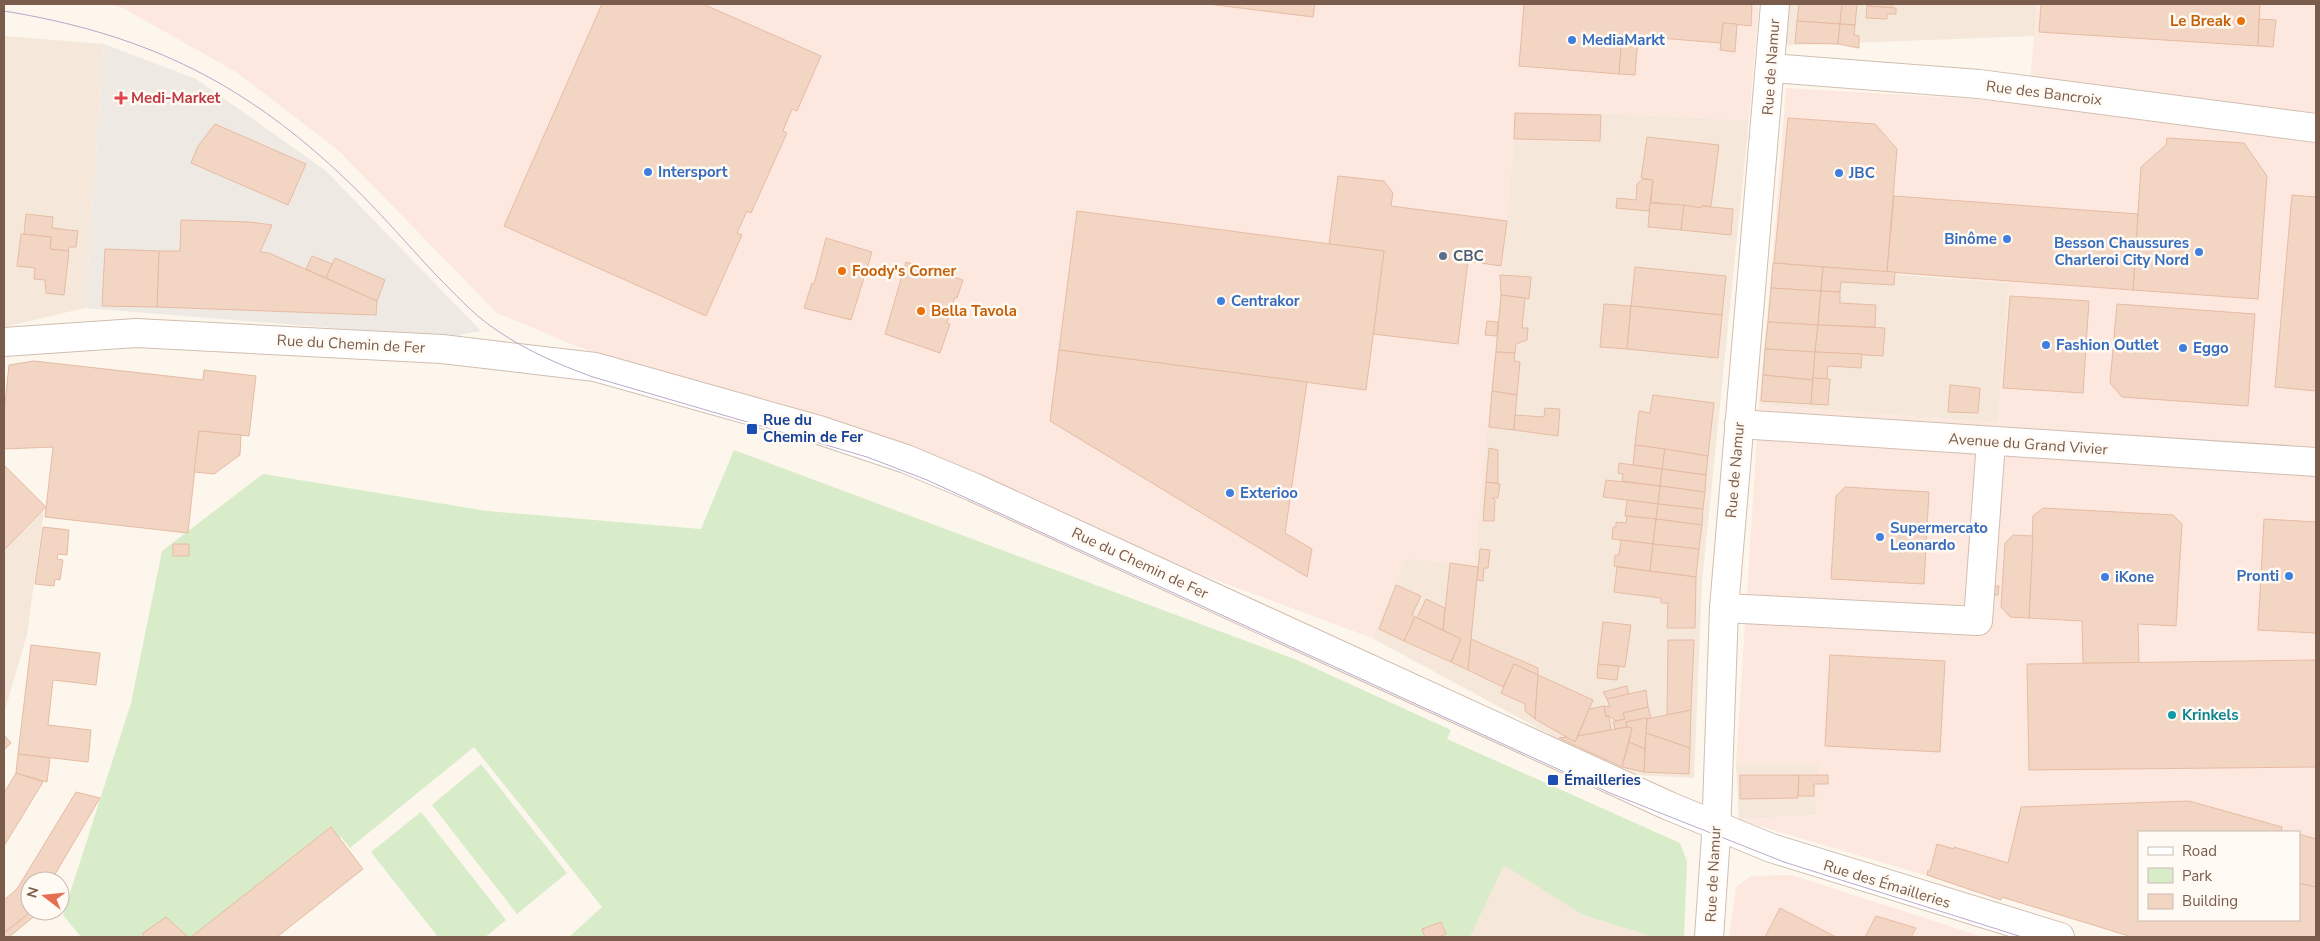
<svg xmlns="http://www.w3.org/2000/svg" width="2320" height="941" font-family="'Nunito Sans',sans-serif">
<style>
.residential{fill:#f5e8da}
.commercial{fill:#fde8e0;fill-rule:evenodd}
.industrial{fill:#efe9e4}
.green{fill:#d8ecc9}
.building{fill:#f3d5c3;stroke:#e6bba3}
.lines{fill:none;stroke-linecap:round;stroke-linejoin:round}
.minor-casing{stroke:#d1beb0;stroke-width:30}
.minor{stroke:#fff;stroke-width:28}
.tram{stroke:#b9a8c9;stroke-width:1}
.food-dot{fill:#e8710a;stroke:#fffaf3;stroke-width:2}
.shop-dot{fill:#3f7fe0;stroke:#fffaf3;stroke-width:2}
.health-dot{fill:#e0444e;stroke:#fffaf3;stroke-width:2}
.service-dot{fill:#5c6f8a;stroke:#fffaf3;stroke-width:2}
.transit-dot{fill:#1a4fb4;stroke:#fffaf3;stroke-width:2}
.culture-dot{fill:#0f9aa8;stroke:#fffaf3;stroke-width:2}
.labels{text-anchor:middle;stroke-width:5;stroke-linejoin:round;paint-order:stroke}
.food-label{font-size:15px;font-weight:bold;fill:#c56008;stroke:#fffaf3;text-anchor:start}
.shop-label{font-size:15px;font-weight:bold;fill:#366cbe;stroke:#fffaf3;text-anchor:start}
.street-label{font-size:15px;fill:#7a5c4d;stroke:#fffaf3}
.health-label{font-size:15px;font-weight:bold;fill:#be3a42;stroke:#fffaf3;text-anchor:start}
.service-label{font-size:15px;font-weight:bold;fill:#4e5e75;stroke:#fffaf3;text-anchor:start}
.transit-label{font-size:15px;font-weight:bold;fill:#164399;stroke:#fffaf3;text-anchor:start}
.culture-label{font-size:15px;font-weight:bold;fill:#0d838f;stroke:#fffaf3;text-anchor:start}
</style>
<rect width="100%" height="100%" fill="#fdf6ec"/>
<g class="residential">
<path d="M1775,4H2037L2035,36L1772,46Z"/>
<path d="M4,36L104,44L85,308L4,327Z"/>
<path d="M1598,113L1749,120L1702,582L1694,778L1635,775L1584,753L1372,638L1405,558L1474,565L1514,140L1597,142Z"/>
<path d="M1772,265L2009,283L1998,423L1759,405Z"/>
<path d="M44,510L27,635L4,713V550Z"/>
<path d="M1736,764H1819L1816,815L1739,820Z"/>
<path d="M1504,864L1583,915L1654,937H1470Z"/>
</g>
<g class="commercial">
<path d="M107,4H1759L1749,120L1598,113V142L1514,141L1474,566L1405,558L1372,638L1168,562L850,428L578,347L497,313L338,150L236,72L123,8Z"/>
<path d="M2037,4H2316V937H2133L1739,820L1816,815L1819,764H1736L1759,405L1998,423L2008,296L2009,283L1823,267L1772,265L1786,88L2028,102ZM2139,832H2299V920H2139Z"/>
<path d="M1792,875L1983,937H1729L1736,887L1751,876Z"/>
</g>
<path class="industrial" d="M104,44L196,79L325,170L481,331L447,337L85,308Z"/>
<g class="green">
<path d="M734,450L1297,660L1451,730L1447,739L1680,843L1687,861L1684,937H1654L1583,915L1504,865L1470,937H569L602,907L474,747L350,848L341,837L212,937H81L63,915L131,703L162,551L263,474L487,511L701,529Z"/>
<path d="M481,764L567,873L517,914L432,805Z"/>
<path d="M421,812L506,920L485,937H438L371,852Z"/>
</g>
<g class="building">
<path d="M602,4H703L821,56L797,111L792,109L783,131L787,133L751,213L747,211L737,233L742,235L706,316L504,226Z"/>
<path d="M1208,4H1315L1313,17Z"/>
<path d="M1524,4H1752L1751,26L1723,23L1721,43L1622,35L1619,74L1519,66Z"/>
<path d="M1799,4H1842L1840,24L1797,21Z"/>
<path d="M1842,4H1857L1855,25L1840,24Z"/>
<path d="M1867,4H1892V8L1867,6Z"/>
<path d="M2041,4H2260L2258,46L2039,32Z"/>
<path d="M1867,6L1896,8V14H1887V19L1866,18Z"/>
<path d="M2259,19L2276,20L2273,47L2258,46Z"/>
<path d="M1797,21L1840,24L1838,44L1795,43Z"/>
<path d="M1723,23L1737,24L1735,52L1720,50Z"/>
<path d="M1840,24L1855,25L1854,35L1859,36V48L1838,44Z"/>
<path d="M1622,35L1638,36L1635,75L1619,74Z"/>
<path d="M1515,113L1601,115L1600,141L1514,139Z"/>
<path d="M1788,118L1875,124L1897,149L1887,272L1774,263Z"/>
<path d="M215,124L306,164L288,205L191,163L198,146Z"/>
<path d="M1647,137L1719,145L1711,206H1701V208L1651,202L1653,180L1641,178Z"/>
<path d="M2167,138L2244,143L2267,176L2258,299L2133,290L2141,167L2166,145Z"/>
<path d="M1338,176L1384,181L1393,193L1391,206L1507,221L1501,266L1468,261L1458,344L1373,334L1384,251L1329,244Z"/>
<path d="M1643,179L1653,180L1649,211L1616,208L1617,198L1636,200L1637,184Z"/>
<path d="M2292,195L2316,197V391L2275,387Z"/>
<path d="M1894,196L2138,214L2133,290L1887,272Z"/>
<path d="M1650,203L1684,205L1681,230L1648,227Z"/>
<path d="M1684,205L1701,208V206L1733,209L1731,235L1681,230Z"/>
<path d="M1077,211L1384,251L1366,390L1059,350Z"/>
<path d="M26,214L53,217L52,228L78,231L76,247H69L68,251L50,249L51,237L24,234Z"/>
<path d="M181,220L250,222L272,225L260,252L269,253L377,301L376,315L157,307L159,251H180Z"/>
<path d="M21,234L51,237L50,249L69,251L64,295L46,293L45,280L34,279L35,268L17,266Z"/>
<path d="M826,238L872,252L851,320L804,308L812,283L814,284Z"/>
<path d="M105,249L159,251L157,307L102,306Z"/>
<path d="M312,256L332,264L326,278L306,269Z"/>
<path d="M335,258L385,280L377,301L326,278Z"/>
<path d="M906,262L963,280L957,298L955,297L947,323L950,324L940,353L885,334Z"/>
<path d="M1773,263L1823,267L1821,291L1771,288Z"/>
<path d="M1635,267L1726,276L1722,315L1631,306Z"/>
<path d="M1823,267L1895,272L1894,285L1841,282L1840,292L1821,291Z"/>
<path d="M1500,275L1531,277L1529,299L1501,295Z"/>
<path d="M1771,288L1821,291L1818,325L1768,322Z"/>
<path d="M1821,291L1840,292V303L1876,305L1875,327L1818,325Z"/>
<path d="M1501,295L1525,298L1522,328H1528L1527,340L1516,344L1515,353L1496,352Z"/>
<path d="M2010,296L2089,301L2083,393L2003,388Z"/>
<path d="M1604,304L1631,306L1627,349L1600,347Z"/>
<path d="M2117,304L2255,314L2248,406L2122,397L2110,383Z"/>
<path d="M1631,306L1722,315L1718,358L1627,349Z"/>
<path d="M1487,321L1498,322L1497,336L1485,335Z"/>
<path d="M1768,322L1818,325L1815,352L1765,349Z"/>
<path d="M1818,325L1885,328L1883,356L1815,352Z"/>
<path d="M1765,349L1815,352L1813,380L1763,375Z"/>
<path d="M1059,350L1307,382L1285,533L1312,549L1307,577L1050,421Z"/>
<path d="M1496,352L1515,353L1514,361L1520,362L1517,395L1492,391Z"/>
<path d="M1815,352L1862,354L1861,368L1828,366L1827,379L1813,378Z"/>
<path d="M34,361L203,380L204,370L256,376L249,436L199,431L188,533L45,517L53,447L4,449V413L9,365Z"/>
<path d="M1763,375L1813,380L1811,404L1761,401Z"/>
<path d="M1813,378L1830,379L1828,405L1811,404Z"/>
<path d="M1950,385L1980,388L1978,413L1948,412Z"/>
<path d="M1492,391L1517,395L1514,430L1489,427Z"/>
<path d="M1653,395L1714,403L1708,456L1635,445L1639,411L1650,413Z"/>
<path d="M1545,408L1560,409L1558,436L1514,430L1515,415L1544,417Z"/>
<path d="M199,431L241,435L240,455L214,474L194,472Z"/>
<path d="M1635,445L1665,449L1662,469L1633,465Z"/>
<path d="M1489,448L1498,450V483L1486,482Z"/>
<path d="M1665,449L1708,456L1706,475L1662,469Z"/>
<path d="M1619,463L1662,469L1660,486L1622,481L1623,474L1618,473Z"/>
<path d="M4,465L46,507L4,550Z"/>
<path d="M1662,469L1706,475L1705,492L1660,486Z"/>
<path d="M1606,480L1660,486L1658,504L1603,497Z"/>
<path d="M1486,482L1500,484L1498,498H1492L1495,500L1494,521H1483Z"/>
<path d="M1660,486L1705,492L1703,509L1658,504Z"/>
<path d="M1845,487L1929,492L1924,584L1831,579L1836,496Z"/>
<path d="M1627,500L1658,504L1656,519L1625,516Z"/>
<path d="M1658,504L1703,509L1702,525L1656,519Z"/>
<path d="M2043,508L2173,515L2182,524L2176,626L2138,624L2139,663H2083L2082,621L2029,618L2033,516Z"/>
<path d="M1627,516L1656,519L1653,544L1612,539L1613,527H1616V522L1626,523Z"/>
<path d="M1656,519L1702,525L1699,549L1653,544Z"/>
<path d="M2264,519L2316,522V633L2258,630Z"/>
<path d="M43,527L69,530L67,555L58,554L57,559L63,560L60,580L55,579L54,586L35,584Z"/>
<path d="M2013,535L2033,536L2029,618L2010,617L2001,607L2005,543Z"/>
<path d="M1621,540L1653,544L1650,571L1614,566L1615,555H1619Z"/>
<rect x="173" y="544" width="16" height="12"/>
<path d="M1653,544L1699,549L1696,577L1650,571Z"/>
<path d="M1480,549L1490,550L1488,568H1484L1483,581L1477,580Z"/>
<path d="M1450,563L1478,567L1468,670L1451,662L1461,639L1443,630Z"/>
<path d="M1617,567L1696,577L1695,628H1667L1668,603H1661V598L1614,592Z"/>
<path d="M1396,585L1421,596L1412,615L1415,617L1404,641L1379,629Z"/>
<path d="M1994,586H1999L1998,595H1993Z"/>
<path d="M1426,599L1445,608L1443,630L1417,618Z"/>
<path d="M1415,617L1461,639L1451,662L1404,641Z"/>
<path d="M1603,622L1631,625L1625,667L1598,664Z"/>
<path d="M1471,639L1538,668V675L1514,664L1503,687L1468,670Z"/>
<path d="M1668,640H1694L1691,710L1667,715Z"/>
<path d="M31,645L100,653L96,685L53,680L48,725L91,730L88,762L18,754Z"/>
<path d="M1830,655L1945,661L1940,752L1825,746Z"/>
<path d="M2316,660V767L2029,770L2027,664Z"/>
<path d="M1514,664L1538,675L1535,719L1525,711V704L1501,693Z"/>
<path d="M1598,664L1619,666L1617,680L1597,678Z"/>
<path d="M1538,675L1593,700L1575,742L1535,719Z"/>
<path d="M1627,686L1629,696L1607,699L1603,692Z"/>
<path d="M1646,690L1648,707L1623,713L1625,719L1616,721L1609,716L1606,717L1604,706L1610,707L1607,699Z"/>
<path d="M1604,706L1606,717L1609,716L1611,730L1578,736L1589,709Z"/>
<path d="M1648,707L1651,718L1626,722L1627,727L1615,729L1613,722L1625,719L1623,713Z"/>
<path d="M1691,710L1690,748L1646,733L1647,719Z"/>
<path d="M1646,718L1647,719L1645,749L1629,742L1632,728L1627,727L1626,722Z"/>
<path d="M1627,727L1632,728L1622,767L1559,738L1566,737L1575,742L1578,736Z"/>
<path d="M1646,733L1690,748L1689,774L1644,772Z"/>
<path d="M4,735L11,743L4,750Z"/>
<path d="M1629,742L1645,749L1644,772L1622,767Z"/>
<path d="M18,754L50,758L47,782L16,773Z"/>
<path d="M16,773L43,782L4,846V793Z"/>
<path d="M1740,775H1799L1798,798L1740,799Z"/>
<path d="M1799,775H1828V784H1814V796H1798Z"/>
<path d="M76,792L100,798L51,881H30V911H32L4,933V900L17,889Z"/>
<path d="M2189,801L2282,827L2281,832H2139V920H2299V883L2316,887V937H2132L2002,897L2001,900L1927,875L1928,870L1930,871L1937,844L1954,849V847L2008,863L2021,807Z"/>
<path d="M331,827L363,869L277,937H191Z"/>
<path d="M2299,834L2316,839V887L2299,883Z"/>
<path d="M1780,908L1836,937H1765Z"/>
<path d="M32,911H36L37,914L9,937H4V933Z"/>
<path d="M1876,916L1916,928L1911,937H1865Z"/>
<path d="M166,917L188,937H145L142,934Z"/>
<path d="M1441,922L1446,934L1438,937H1425L1422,929Z"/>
</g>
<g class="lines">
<defs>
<g id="minor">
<path d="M1771,68L1979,84L2316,128"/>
<path d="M4,342L136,333L442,349L595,367L819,430L906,459L973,487L1669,806L1771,848L2060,937"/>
<path d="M1739,424L2316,462"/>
<path d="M1724,608L1978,621L1991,441"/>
<path d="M1709,937L1716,836L1724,608L1775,4"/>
</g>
</defs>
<use href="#minor" class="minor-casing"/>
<use href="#minor" class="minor"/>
<path class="tram" d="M4,11C139,33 237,78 338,172C373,204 404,241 437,276C454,293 472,313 492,327C523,349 557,364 593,377L867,457L927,480L1610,793L1784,862L2022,937"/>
</g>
<g class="food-dot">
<circle cx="2241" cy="21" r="5"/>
<circle cx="842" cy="271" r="5"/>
<circle cx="921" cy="311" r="5"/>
</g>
<g class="shop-dot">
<circle cx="1572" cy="40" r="5"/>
<circle cx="648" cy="172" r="5"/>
<circle cx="1839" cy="173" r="5"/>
<circle cx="2007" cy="239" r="5"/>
<circle cx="2199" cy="252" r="5"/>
<circle cx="1221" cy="301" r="5"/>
<circle cx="2046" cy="345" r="5"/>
<circle cx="2183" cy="348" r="5"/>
<circle cx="1230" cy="493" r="5"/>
<circle cx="1880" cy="537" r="5"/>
<circle cx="2289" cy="576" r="5"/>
<circle cx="2105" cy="577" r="5"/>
</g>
<path class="health-dot" d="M118.5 90.5h5v5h5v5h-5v5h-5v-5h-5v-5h5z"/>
<circle class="service-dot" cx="1443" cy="256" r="5"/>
<g class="transit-dot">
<rect x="746" y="423" width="12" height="12" rx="2.5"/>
<rect x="1547" y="774" width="12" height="12" rx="2.5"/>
</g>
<circle class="culture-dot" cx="2172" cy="715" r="5"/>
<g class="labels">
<g class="food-label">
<text x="2231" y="26" text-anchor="end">Le Break</text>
<text x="852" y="276">Foody's Corner</text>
<text x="931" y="316">Bella Tavola</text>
</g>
<g class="shop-label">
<text x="1582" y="45">MediaMarkt</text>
<text x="658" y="177">Intersport</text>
<text x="1849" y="178">JBC</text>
<text x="1997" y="244" text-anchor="end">Binôme</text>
<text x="2189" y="248" text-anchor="end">Besson Chaussures<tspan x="2189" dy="17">Charleroi City Nord</tspan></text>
<text x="1231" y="306">Centrakor</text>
<text x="2056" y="350">Fashion Outlet</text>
<text x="2193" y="353">Eggo</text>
<text x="1240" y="498">Exterioo</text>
<text x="1890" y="533">Supermercato<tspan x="1890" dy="17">Leonardo</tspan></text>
<text x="2279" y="581" text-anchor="end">Pronti</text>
<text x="2115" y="582">iKone</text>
</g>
<g class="street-label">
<text transform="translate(1771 67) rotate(-86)" y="5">Rue de Namur</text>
<text transform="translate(2044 93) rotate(7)" y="5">Rue des Bancroix</text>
<text transform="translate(351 344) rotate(3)" y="5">Rue du Chemin de Fer</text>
<text transform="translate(2028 444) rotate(4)" y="5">Avenue du Grand Vivier</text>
<text transform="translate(1735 470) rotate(-85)" y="5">Rue de Namur</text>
<text transform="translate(1140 563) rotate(25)" y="5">Rue du Chemin de Fer</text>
<text transform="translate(1713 874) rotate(-87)" y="5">Rue de Namur</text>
<text transform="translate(1887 884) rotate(17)" y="5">Rue des Émailleries</text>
</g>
<g class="health-label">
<text x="131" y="103">Medi-Market</text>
</g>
<g class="service-label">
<text x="1453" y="261">CBC</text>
</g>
<g class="transit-label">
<text x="763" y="425">Rue du<tspan x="763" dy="17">Chemin de Fer</tspan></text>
<text x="1564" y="785">Émailleries</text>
</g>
<g class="culture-label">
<text x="2182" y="720">Krinkels</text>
</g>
</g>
<rect width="2320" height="941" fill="none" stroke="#7a5c4d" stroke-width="10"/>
<rect x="2138" y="831" width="162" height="90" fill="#fffaf3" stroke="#cabbb1"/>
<rect x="2148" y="847" width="25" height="8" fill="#ffffff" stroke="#cabbb1"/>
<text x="2182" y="856" font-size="15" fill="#7a5c4d">Road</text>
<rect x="2148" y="868" width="25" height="15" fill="#d8ecc9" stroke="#cabbb1"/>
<text x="2182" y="881" font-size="15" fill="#7a5c4d">Park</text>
<rect x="2148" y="894" width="25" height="15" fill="#f3d5c3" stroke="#cabbb1"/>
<text x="2182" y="906" font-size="15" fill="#7a5c4d">Building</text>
<g transform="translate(45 896) rotate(286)"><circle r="24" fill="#fffaf3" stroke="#cabbb1"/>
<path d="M0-4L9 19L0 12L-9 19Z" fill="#e76f51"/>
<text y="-8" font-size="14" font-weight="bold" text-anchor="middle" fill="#7a5c4d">N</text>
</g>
</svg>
